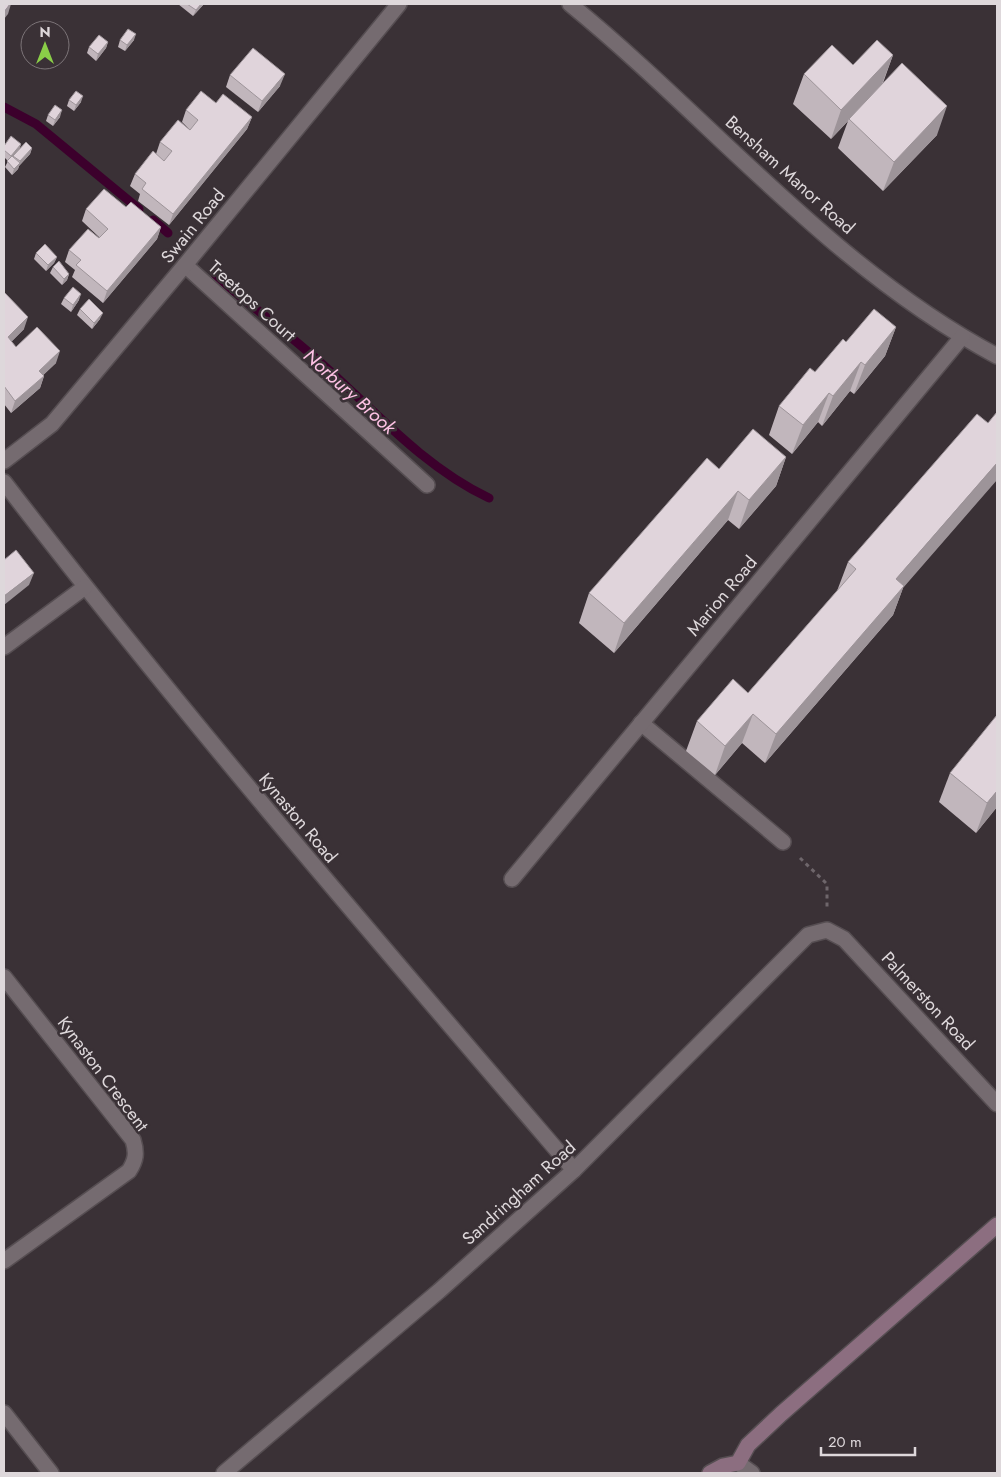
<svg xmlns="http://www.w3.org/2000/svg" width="1001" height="1477" font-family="Jost,sans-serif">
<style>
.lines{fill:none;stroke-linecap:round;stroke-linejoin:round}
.stream{stroke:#3c002c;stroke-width:9}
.lane-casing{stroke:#564e52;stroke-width:18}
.street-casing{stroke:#564e52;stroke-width:18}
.secondary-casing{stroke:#564e52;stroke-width:18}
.path{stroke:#6e666b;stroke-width:3;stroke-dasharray:4 4;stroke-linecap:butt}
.lane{stroke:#756b70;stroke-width:15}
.street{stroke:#756b70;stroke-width:15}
.secondary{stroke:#8c6e80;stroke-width:15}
.wall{fill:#c1b6bc}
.shaded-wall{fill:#9d9499}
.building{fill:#e0d4db;stroke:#9d9499}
.labels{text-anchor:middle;stroke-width:5;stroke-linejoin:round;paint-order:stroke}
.street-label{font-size:18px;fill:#ded8db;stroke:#3a3136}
.water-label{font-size:19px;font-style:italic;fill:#fec2e5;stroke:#3a3136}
</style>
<rect width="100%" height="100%" fill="#3a3136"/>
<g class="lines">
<g class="stream">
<path d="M4,107L36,124L139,209"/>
<path d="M153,220L168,233"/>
<path d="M216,276C254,308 294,338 330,371C380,417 428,469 489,498"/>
</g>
<defs>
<path id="lane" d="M641,723L783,842"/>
<g id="street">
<path d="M570,4C712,120 833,269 997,356"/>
<path d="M185,265L427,485"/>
<path d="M4,461L52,424L185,265L399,4"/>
<path d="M4,482C185,718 380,944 574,1170"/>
<path d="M4,647L85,587"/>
<path d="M512,879L962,337"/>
<path d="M4,977L133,1140C137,1153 136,1160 129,1171L4,1261"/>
<path d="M4,1413L51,1473"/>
<path d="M738,1463L752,1473"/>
<path d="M224,1473L439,1291L574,1170L808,935L827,930L844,939L997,1104"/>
</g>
<path id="secondary" d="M710,1473L723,1466L738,1463L748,1445L781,1414L997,1225"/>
</defs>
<use href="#lane" class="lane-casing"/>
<use href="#street" class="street-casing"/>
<use href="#secondary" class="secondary-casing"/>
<path class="path" d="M800,858L827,884V907"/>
<use href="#lane" class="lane"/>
<use href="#street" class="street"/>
<use href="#secondary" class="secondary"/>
</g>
<g class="wall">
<path d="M178,4H204L193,16Z"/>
<path d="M120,40H134L125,51L118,47Z"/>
<path d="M108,42L106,48L96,61L87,53L89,47Z"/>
<path d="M893,55L883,83L937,135L883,191L838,148L848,121L831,139L793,104L804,74L853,65Z"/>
<path d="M230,75L280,86L258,112L226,87Z"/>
<path d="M69,100L81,102L74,111L67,106Z"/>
<path d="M216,103L252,117L247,129L169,225L138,201L140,194L130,186L135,174L156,154L160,142L190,130L182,122L186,110Z"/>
<path d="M48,115L60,117L53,126L46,121Z"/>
<path d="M21,144L19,150L32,148L30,154L19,166L18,169L12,175L5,167L8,161L4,157V146Z"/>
<path d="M126,207L161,227L157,239L103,303L72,277L75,270L65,262L69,250L100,238L82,221L86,209Z"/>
<path d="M36,253L57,257L54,263L46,271L34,259Z"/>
<path d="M53,267L69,274L67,280L62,285L50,273Z"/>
<path d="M4,295L24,329L11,342L16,347L56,363L43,375L44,376L40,388L11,413L4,404Z"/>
<path d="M64,298L79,300L71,312L61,304Z"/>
<path d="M80,309L100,319L92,329L77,315Z"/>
<path d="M896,327L885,356L854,394L850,391L822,426L818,422L792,454L769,435L779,406L846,342Z"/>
<path d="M786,457L776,486L739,529L728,520L614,653L579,623L589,593L719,469Z"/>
<path d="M848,562L903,588L893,615L765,763L742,743L715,775L686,751L697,721L748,693L837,591Z"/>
<path d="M950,773L997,807L976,833L939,802Z"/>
</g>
<g class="shaded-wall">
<path d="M10,4H11L8,14L4,19V12Z"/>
<path d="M201,4H204L193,16L196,10Z"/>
<path d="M136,34L134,40L125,51L127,45Z"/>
<path d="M108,42L106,48L96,61L98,54Z"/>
<path d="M893,55L882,84L849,119L848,121L831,139L841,110Z"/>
<path d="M285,74L280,86L258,112L262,101Z"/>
<path d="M83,96L81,102L74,111L76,105Z"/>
<path d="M947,106L937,135L883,191L894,162Z"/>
<path d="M62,110L60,117L53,126L55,120Z"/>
<path d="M252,117L247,129L169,225L173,214Z"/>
<path d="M21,144L19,150L9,162L11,156Z"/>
<path d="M32,148L30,154L19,166L18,169L12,175L14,169L19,164L20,161Z"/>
<path d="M161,227L157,239L103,303L107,291Z"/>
<path d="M57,257L54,263L46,271L48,265Z"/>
<path d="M69,274L67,280L62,285L64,279Z"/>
<path d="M81,294L79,300L71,312L73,305Z"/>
<path d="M103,313L100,319L92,329L94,323Z"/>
<path d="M28,317L24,329L4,349L8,337Z"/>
<path d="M896,327L885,356L854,394L865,365Z"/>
<path d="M60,351L56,363L35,383L39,371Z"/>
<path d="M861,362L850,391L822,426L833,396Z"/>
<path d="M44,376L40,388L11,413L15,401Z"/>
<path d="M829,393L818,422L792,454L803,425Z"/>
<path d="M786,457L776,486L739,529L749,500Z"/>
<path d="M997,463V480L903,588L893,615L765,763L776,734L896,579Z"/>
<path d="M738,491L728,520L614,653L624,623Z"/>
<path d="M34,573L29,585L4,605V596Z"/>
<path d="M753,714L742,743L715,775L725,746Z"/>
<path d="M997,791V807L976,833L987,803Z"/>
</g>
<g class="building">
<path d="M4,4H10L4,12Z"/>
<path d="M187,4H201L196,10Z"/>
<path d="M128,29L136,34L127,45L120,40Z"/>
<path d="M99,35L108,42L98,54L89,47Z"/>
<path d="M877,40L893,55L841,110L804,74L832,45L853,65Z"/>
<path d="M253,48L285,74L262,101L230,75Z"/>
<path d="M902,63L947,106L894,162L849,119Z"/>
<path d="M76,91L83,96L76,105L69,100Z"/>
<path d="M201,91L216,103L223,94L252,117L173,214L142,189L146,183L135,174L153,151L164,161L172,151L160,142L178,120L190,130L198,120L186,110Z"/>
<path d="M55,105L62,110L55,120L48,115Z"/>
<path d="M11,136L21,144L11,156L4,150V146Z"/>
<path d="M26,142L32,148L20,161L13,156Z"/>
<path d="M12,156L20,163L14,169L7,161Z"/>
<path d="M104,189L126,207L131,202L161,227L107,291L76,265L81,260L69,250L88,229L99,238L108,229L86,209Z"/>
<path d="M45,244L57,257L48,265L36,253Z"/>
<path d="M59,261L69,274L64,279L53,267Z"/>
<path d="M73,287L81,294L73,305L64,298Z"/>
<path d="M5,293L28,317L8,337L16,347L37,327L60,351L39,371L44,376L15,401L4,386V295Z"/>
<path d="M89,299L103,313L94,323L80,309Z"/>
<path d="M874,309L896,327L865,365L861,362L833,396L829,393L803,425L779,406L810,368L815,372L843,339L846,342Z"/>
<path d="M997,412V463L896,579L904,586L776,734L753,714L725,746L697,721L733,679L748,693L856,569L848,562L977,414L988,423Z"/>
<path d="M753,429L786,457L749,500L738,491L624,623L589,593L707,458L719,469Z"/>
<path d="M16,550L34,573L4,596V560Z"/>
<path d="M997,715V791L987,803L950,773Z"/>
</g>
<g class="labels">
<g class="street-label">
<text transform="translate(790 175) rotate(42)" y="6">Bensham Manor Road</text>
<text transform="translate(193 226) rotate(-51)" y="6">Swain Road</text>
<text transform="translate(252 301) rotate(42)" y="6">Treetops Court</text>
<text transform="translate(722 596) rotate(-50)" y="6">Marion Road</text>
<text transform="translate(298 818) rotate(50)" y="6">Kynaston Road</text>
<text transform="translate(928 1001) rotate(47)" y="6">Palmerston Road</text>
<text transform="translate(103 1074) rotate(53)" y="6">Kynaston Crescent</text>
<text transform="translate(519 1193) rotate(-42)" y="6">Sandringham Road</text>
</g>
<g class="water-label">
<text transform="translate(350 391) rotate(42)" y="7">Norbury Brook</text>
</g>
</g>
<rect width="1001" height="1477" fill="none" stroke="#ded8db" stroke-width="10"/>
<g transform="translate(45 45)"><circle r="24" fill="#3a3136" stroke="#7c7478"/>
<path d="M0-4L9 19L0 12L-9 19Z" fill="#8ace48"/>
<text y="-8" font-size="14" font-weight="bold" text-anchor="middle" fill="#ded8db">N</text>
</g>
<path d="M821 1447v8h94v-8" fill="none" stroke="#ded8db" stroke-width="2.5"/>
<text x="828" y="1447" font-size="15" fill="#ded8db" stroke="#3a3136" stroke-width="4" paint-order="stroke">20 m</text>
</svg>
